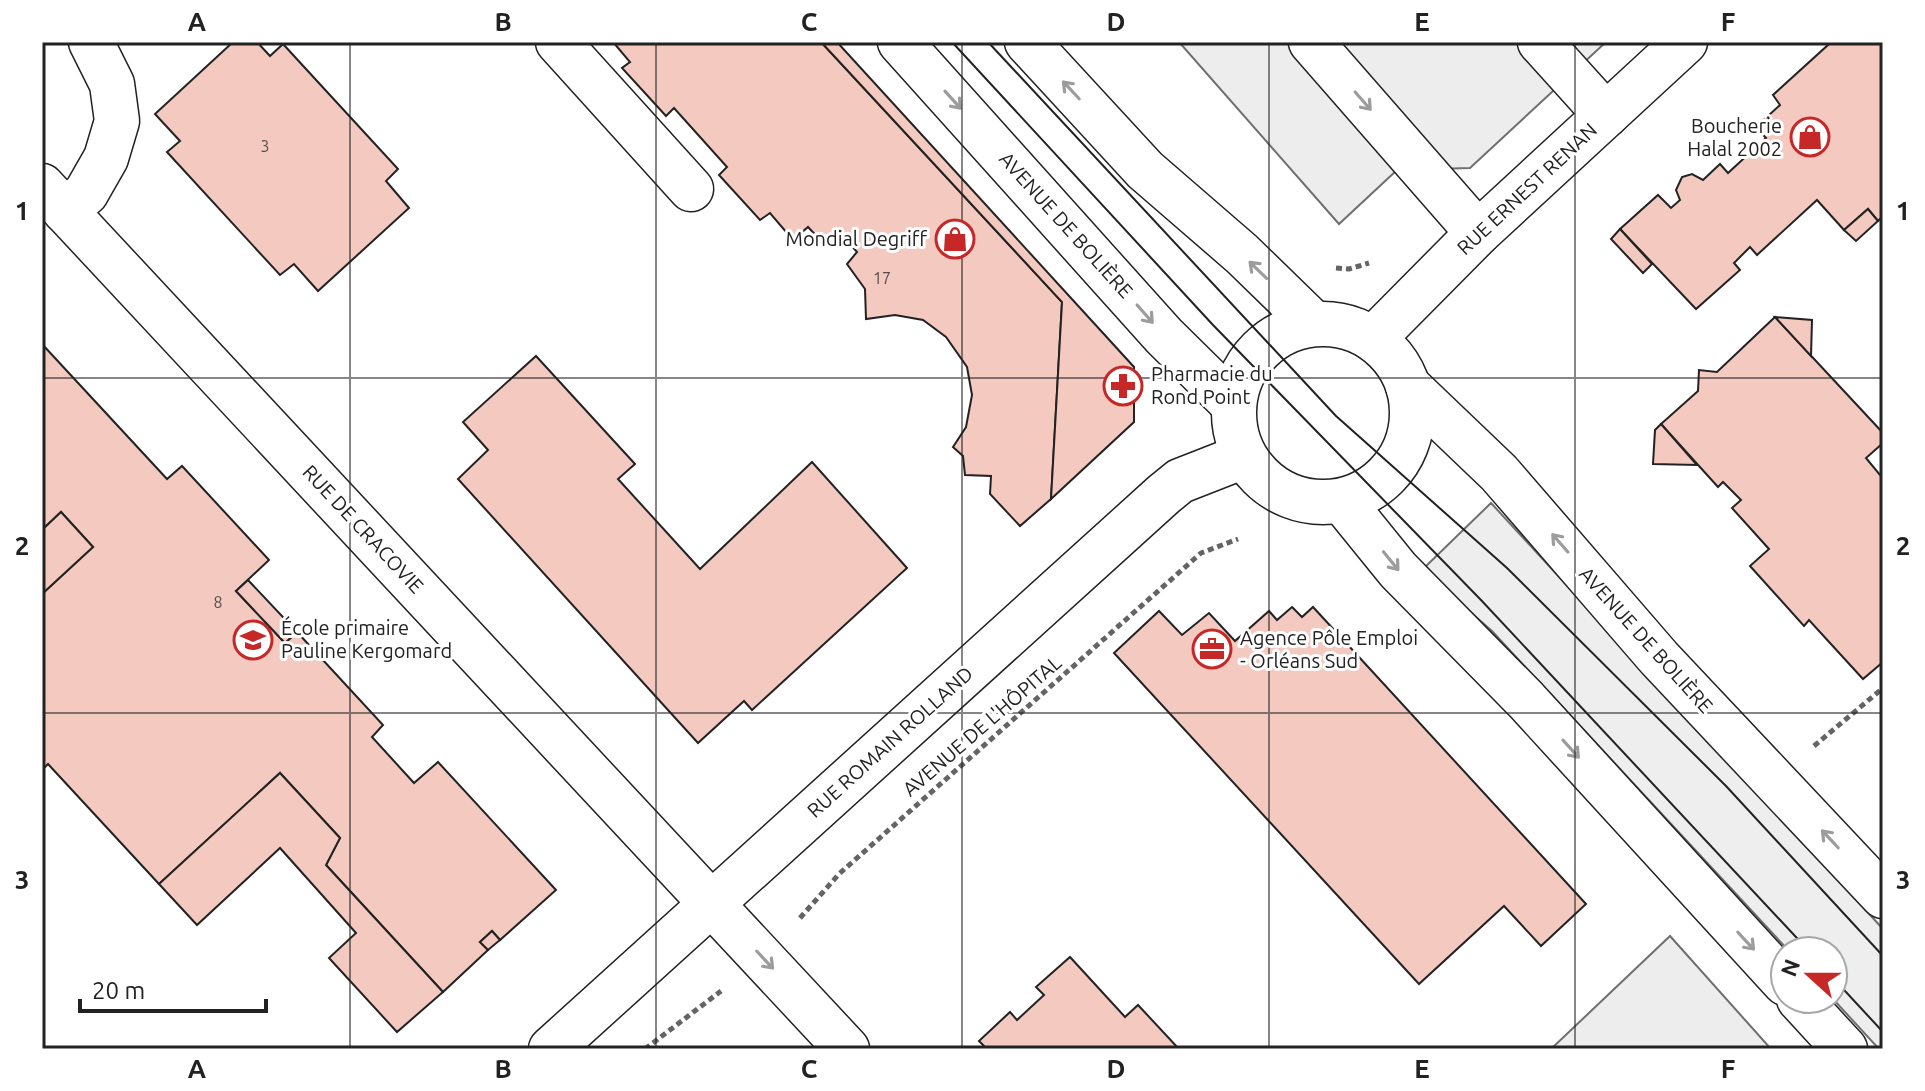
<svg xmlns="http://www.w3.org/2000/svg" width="1925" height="1091" font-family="Ubuntu,sans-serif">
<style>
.green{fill:#eee;stroke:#6f6f6f;stroke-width:2}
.parking{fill:#ededed;stroke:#6f6f6f;stroke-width:2}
.building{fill:#f3c9c0;stroke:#222;stroke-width:2}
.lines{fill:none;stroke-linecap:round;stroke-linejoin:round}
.minor-casing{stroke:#222;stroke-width:47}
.path{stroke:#646464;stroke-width:5;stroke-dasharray:6 4;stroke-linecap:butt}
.minor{stroke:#fff;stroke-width:44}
.tram{stroke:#222;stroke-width:2}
.oneway{stroke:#9c9c9c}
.grid{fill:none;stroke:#222;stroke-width:2;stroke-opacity:0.55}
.labels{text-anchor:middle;stroke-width:6;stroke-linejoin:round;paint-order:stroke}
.number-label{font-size:16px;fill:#564c4a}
.poi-label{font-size:20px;fill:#222;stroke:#fff;text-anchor:start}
.street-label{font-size:20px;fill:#222;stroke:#fff}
.neatline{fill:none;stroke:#222;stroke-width:3}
.grid-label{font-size:26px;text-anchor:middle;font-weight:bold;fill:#222}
</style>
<rect width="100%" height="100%" fill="#fff"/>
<path class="green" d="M1491,503L1883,929V1049H1879L1833,999V951H1789L1492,631L1422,570Z"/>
<g class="parking">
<path d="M1179,42H1606L1470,168L1397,170L1339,224Z"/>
<path d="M1670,936L1771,1049H1551Z"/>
</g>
<g class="building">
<path d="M233,42H257L270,56L283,44L398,169L386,181L409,208L318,291L294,264L280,275L167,152L180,141L155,114Z"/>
<path d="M613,42H821L1062,302L1051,499L1020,526L990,494L991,476L965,475L963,456L953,447L966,427L972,395L967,367L946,337L923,320L895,315L866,319L865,289L847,264L857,252L838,230L823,243L808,227L793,240L770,213L760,220L719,175L727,167L674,108L666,116L622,68L630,62Z"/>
<path d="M821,42H837L1134,367V422L1051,499L1062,302Z"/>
<path d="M1826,42H1883V216L1878,221L1868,209L1844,230L1817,200L1757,255L1750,247L1734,263L1740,270L1696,309L1620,229L1658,195L1671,208L1680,200L1676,190L1682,177L1692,174L1703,180L1720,164L1728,173L1766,138L1756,127L1780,105L1773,95L1829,44Z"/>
<path d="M1868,209L1878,221L1856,241L1844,230Z"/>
<path d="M1620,229L1652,264L1643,273L1611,239Z"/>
<path d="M1775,317L1883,433V443L1866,458L1881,476L1883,662L1863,679L1809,620L1804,626L1750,566L1769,549L1732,508L1741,500L1723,482L1718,487L1661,424L1698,391L1699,370L1717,372Z"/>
<path d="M1775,317L1812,320L1811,356Z"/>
<path d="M42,344L167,479L182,466L269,560L236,591L285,643L297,632L383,725L372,737L414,783L438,762L556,890L500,940L492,931L480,942L488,950L443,992L326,865L340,838L280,773L159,884L48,764L42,770V594L93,547L61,512L42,530Z"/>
<path d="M536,356L635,464L618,479L700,569L812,462L907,568L752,710L744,701L698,743L458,479L488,450L463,422Z"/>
<path d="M1661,424L1697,465L1653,464L1655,430Z"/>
<path d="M61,512L93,547L42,594V530Z"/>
<path d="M248,580L297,632L285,643L236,591Z"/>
<path d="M1292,607L1302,617L1313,607L1586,904L1541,946L1504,906L1419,984L1114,653L1159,611L1182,635L1209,613L1235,641L1269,611L1277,620Z"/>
<path d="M280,773L340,838L326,865L443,992L397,1032L329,958L356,933L280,848L197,925L159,884Z"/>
<path d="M492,931L500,940L488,950L480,942Z"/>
<path d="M1070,957L1125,1017L1138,1005L1179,1049H987L979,1041L1010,1012L1017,1020L1044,995L1036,987Z"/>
</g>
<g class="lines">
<defs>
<g id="minor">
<path d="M558,42L691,189"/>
<path d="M900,42L1164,336L1234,405"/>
<path d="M1027,42L1145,170L1242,254L1314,324"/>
<path d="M1311,42L1478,233"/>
<path d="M1540,42L1606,115"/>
<path d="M42,186L847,1049"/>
<path d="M65,211L86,193L106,158L117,121L112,84L91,42"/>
<circle cx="1323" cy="413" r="89"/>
<path d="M1373,339L1478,233L1685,42"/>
<path d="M1408,386L1499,473L1659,658L1883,896"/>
<path d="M1342,501L1398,570L1526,700L1785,983"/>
<path d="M1799,999L1845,1049"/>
<path d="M551,1049L1164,494L1180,481L1244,456"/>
</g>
</defs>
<use href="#minor" class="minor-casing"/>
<g class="path">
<path d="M1336,268L1349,269L1369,263"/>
<path d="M1814,746L1883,688"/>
<path d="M800,918L839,874L1201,553L1238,539"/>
<path d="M645,1049L721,991"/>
</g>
<use href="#minor" class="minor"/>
<g class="tram">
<path d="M952,42L1213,325L1481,600L1809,951"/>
<path d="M988,42L1336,416L1507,568L1726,786L1883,956"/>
<path d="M1833,978L1883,1032"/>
</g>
</g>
<defs><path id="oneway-shaft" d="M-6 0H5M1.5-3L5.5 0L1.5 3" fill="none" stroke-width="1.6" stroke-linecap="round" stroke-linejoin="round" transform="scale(2)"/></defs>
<g class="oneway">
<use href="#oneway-shaft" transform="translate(1071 90) rotate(-133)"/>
<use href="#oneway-shaft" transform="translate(953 100) rotate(48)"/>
<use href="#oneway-shaft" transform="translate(1363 101) rotate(49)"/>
<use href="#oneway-shaft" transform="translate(1258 270) rotate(-136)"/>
<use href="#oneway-shaft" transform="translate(1145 314) rotate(49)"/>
<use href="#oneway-shaft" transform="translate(1560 543) rotate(-131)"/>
<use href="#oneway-shaft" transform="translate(1391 561) rotate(51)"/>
<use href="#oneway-shaft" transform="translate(1571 749) rotate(48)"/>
<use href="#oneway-shaft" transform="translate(1830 839) rotate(-133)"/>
<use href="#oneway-shaft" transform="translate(1746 941) rotate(47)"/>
<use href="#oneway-shaft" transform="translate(765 960) rotate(47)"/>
</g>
<path class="grid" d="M350,42V1049M656,42V1049M962,42V1049M1269,42V1049M1575,42V1049M42,378H1883M42,713H1883"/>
<defs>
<symbol id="shop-ring" viewBox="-11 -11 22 22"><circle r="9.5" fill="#fff" stroke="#c62828" stroke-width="1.5"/><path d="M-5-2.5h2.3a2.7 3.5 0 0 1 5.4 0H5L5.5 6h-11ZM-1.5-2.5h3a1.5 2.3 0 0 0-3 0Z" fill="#c62828"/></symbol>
<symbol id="pharmacy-ring" viewBox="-11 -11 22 22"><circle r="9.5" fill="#fff" stroke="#c62828" stroke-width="1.5"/><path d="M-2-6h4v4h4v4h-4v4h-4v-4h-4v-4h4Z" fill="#c62828"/></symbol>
<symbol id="school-ring" viewBox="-11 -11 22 22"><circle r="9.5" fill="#fff" stroke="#c62828" stroke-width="1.5"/><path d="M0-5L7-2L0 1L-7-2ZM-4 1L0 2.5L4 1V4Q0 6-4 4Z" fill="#c62828"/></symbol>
<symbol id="office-ring" viewBox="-11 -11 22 22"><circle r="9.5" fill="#fff" stroke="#c62828" stroke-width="1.5"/><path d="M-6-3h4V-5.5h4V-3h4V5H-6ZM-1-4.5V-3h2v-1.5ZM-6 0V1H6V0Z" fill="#c62828"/></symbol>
</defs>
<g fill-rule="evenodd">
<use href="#shop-ring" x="1788" y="115" width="44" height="44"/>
<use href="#shop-ring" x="933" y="217" width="44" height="44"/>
<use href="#pharmacy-ring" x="1101" y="364" width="44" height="44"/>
<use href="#school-ring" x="231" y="618" width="44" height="44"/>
<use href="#office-ring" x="1190" y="627" width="44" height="44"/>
</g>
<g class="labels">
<g class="number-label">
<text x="265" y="152">3</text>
<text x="882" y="284">17</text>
<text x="218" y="608">8</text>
</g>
<g class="poi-label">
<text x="1782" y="133" text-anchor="end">Boucherie<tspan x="1782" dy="23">Halal 2002</tspan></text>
<text x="927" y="246" text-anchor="end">Mondial Degriff</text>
<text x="1151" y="381">Pharmacie du<tspan x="1151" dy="23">Rond Point</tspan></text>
<text x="281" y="635">École primaire<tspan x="281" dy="23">Pauline Kergomard</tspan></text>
<text x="1240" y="645">Agence Pôle Emploi<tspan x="1240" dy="23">- Orléans Sud</tspan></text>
</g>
<g class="street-label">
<text transform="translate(1527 189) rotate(-43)" y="7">RUE ERNEST RENAN</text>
<text transform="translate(1066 225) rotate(48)" y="7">AVENUE DE BOLIÈRE</text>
<text transform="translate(363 529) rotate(47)" y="7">RUE DE CRACOVIE</text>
<text transform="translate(1646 640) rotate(48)" y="7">AVENUE DE BOLIÈRE</text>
<text transform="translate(982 726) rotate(-41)" y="7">AVENUE DE L'HÔPITAL</text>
<text transform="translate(890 742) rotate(-42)" y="7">RUE ROMAIN ROLLAND</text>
</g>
</g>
<rect width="1925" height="1091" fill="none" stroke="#ffffff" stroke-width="88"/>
<g transform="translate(1809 975) rotate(291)"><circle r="38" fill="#ffffff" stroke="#a7a7a7" stroke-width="2"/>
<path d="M0-6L14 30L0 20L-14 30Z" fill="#c62828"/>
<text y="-12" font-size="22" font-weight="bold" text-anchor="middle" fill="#222222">N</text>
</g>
<path d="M80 999v12h186v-12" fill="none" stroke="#222222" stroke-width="4"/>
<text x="92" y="999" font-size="24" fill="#222222" stroke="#ffffff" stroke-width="6" paint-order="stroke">20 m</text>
<rect x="44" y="44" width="1837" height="1003" class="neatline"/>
<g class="grid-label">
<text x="197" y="31">A</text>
<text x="503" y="31">B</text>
<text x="809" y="31">C</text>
<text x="1116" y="31">D</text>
<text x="1422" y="31">E</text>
<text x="1728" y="31">F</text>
<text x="22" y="220">1</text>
<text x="1903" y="220">1</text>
<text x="22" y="555">2</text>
<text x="1903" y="555">2</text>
<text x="22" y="889">3</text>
<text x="1903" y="889">3</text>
<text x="197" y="1078">A</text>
<text x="503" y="1078">B</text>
<text x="809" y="1078">C</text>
<text x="1116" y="1078">D</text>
<text x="1422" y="1078">E</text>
<text x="1728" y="1078">F</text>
</g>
</svg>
